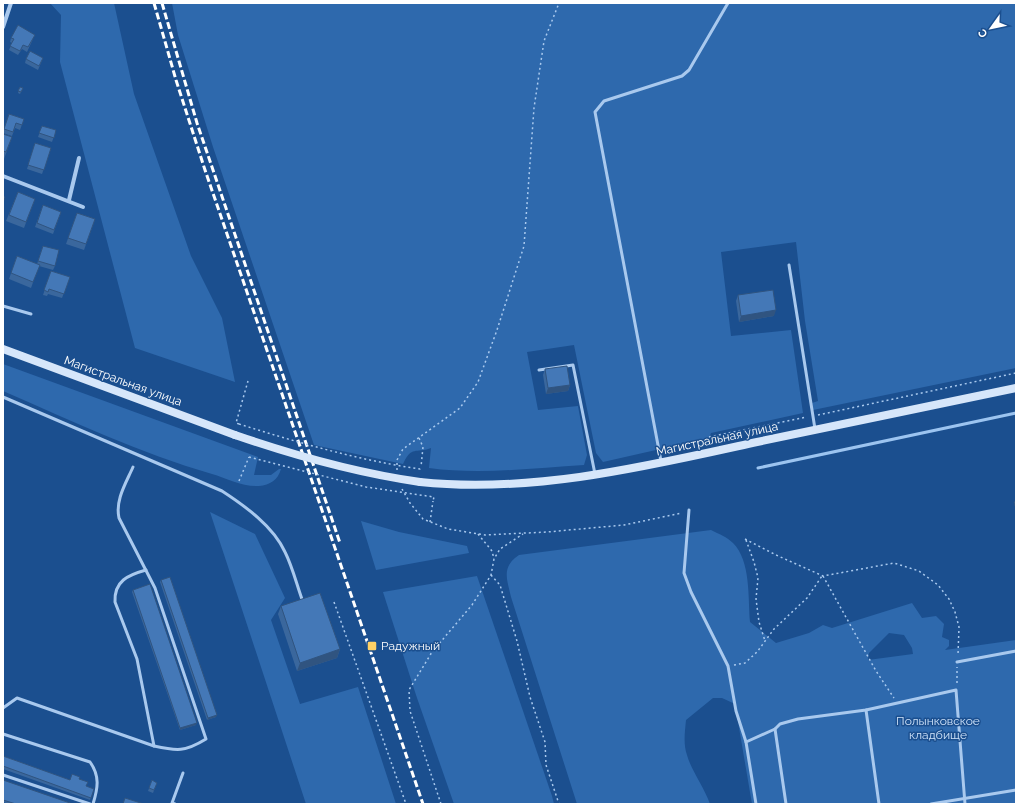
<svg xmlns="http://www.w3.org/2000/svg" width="1019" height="807" font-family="Raleway,sans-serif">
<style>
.green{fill:#2e69ad;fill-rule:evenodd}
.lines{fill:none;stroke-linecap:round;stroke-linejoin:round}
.stream{stroke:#9cc4f0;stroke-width:3}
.path{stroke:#a9c9ee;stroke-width:1.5;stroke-dasharray:2 3;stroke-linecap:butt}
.lane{stroke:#a9c9ee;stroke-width:3}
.street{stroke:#a9c9ee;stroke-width:4}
.secondary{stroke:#d6e6fa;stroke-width:8}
.rail{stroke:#fff;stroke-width:3;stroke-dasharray:7 3;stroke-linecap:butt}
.path-bridge{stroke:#a9c9ee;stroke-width:1.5;stroke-dasharray:2 3;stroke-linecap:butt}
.secondary-bridge{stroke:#d6e6fa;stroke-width:8}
.wall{fill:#3a679d}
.shaded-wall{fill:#305480}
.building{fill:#4478b7;stroke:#305480}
.poi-dot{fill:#ffd166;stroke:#1b4f8f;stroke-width:1.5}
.labels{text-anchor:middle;stroke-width:3;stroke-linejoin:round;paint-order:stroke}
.street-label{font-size:12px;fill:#fff;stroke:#1b4f8f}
.poi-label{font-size:12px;fill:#fff;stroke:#1b4f8f;text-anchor:start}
.park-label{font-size:12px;fill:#cfe3fa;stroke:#1b4f8f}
</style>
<rect width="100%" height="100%" fill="#1b4f8f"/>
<g class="green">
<path d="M50,3H114L134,94L191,256L222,318L235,382L135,348L60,62L61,15Z"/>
<path d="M172,3H1016V368L813,410L812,403L818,401L805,321L796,242L721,252L731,336L791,330L803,413L711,433L709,438L603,462L596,453L574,345L527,352L538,410L578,406L587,455L584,465C533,468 480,475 429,468L431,448C415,454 412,445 403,464L314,445L213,147L178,35Z"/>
<path d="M3,364L258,457L254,475H271L279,469H281C278,480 270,485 259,486C243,487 226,478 212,474C140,453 72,421 3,391Z"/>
<path d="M210,512L255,534L285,598L271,620L300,704L358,687L396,804H306Z"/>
<path d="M361,521L399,532L467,546L469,553L376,570Z"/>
<path d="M711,530C719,534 727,537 733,543C751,561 748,598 750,622L776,643L809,633L823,625L832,628L912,603L922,618L936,616L944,624L942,637L949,640V646L945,650L1016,640V804H752L735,704L722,698H713L686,720C685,731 683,744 687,755C691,770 704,787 710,804H577L511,597C507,579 501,567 519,555ZM889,633L904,635L912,648L913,654L868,660L869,653Z"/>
<path d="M477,576L552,796L554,804H454L416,695L383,592Z"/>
</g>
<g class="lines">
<path class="stream" d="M758,468L1016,413"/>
<g class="path">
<path d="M818,415L1016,373"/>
<path d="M239,424L236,423L248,381"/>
<path d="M709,437L807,417"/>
<path d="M419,438L423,447L421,467"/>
<path d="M397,470V460L403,449L460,408L478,382L497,330L524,246L534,108L544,41L559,3"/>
<path d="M239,481L249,457"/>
<path d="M402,489L410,503L423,519L448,529L485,535L547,532L624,525L682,513"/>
<path d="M430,522L433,501"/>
<path d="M478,534L492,551L494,559"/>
<path d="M745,539L776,555L823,576L894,563L919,571L938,585L949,599L955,612L959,627L958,655"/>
<path d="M746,540L754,562L758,578L756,599L759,622L765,641"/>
<path d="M491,575L500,585L517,641L530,697L545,742L546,765L559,804"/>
<path d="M823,576L876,671L894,698"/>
<path d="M334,602L406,804"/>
<path d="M734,665L745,663L757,652L774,629L807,598L822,576"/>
<path d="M957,683V667"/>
<path d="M441,804L410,711L409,690L432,652L472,605L491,575L494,559L500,549L523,534"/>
</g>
<g class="lane">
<path d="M789,265L815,429"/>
<path d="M3,306L31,314"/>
<path d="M539,370L573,365L595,474"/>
<path d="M3,397L222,491C245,506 273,526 285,552C293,568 297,586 303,602"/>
<path d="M661,461L595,112L604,101L682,76L689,70L728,3"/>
<path d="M689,510L684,573L691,592L728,666L736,711L746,742"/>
<path d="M146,570C128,575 114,581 115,602L137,659L154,746"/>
<path d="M957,662L1016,651"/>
<path d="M3,708L17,698L154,746C177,751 185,752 206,739L155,588L119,518C115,500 126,483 133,467"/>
<path d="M866,710L879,804"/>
<path d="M775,729L786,804"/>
<path d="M3,734L90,762C100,776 98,788 93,804"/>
<path d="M3,775L90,804"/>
<path d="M175,804L172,803L183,773"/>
<path d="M756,804L746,742L775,729L780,724L798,719L866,710L956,690L965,804"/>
<path d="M931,804L1016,790"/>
</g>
<g class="street">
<path d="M3,27L11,3"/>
<path d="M3,176L83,207"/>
<path d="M69,200L79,158"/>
</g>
<g class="secondary">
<path d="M3,349L235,435"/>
<path d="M420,482C532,494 648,466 757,442C843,424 930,406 1016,388"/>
</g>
<g class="rail">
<path d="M154,3L176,80L205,170L423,804"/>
<path d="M162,3L197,123L340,543"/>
</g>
<g class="path-bridge">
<path d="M239,424C299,443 358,460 420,469L421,467"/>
<path d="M249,457L366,487L434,497L433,501"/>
</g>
<path class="secondary-bridge" d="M235,435C296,456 357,473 420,482"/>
</g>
<g class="wall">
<path d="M11,38L33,39L27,52L22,49L18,55L9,50L12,43L10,42Z"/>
<path d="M43,58L38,70L25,63L26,59Z"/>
<path d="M20,87L23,88L20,94L18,93Z"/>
<path d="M9,114L24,119L20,130L15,128L12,136L3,133Z"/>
<path d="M42,126L56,130L52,142L38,137Z"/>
<path d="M3,134L12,137L4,159L3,158Z"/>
<path d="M35,143L51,148L42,174L27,169Z"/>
<path d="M18,192L35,199L24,228L6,221Z"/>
<path d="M43,205L61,212L53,234L35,227Z"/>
<path d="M77,213L95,219L84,250L66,244Z"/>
<path d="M43,246L55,266L53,270L39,266L31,288L9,279L17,256L37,264Z"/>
<path d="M51,271L70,277L62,298L48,294L47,296L43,295Z"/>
<path d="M738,295L774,316L739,322L736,301Z"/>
<path d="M545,369L570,385L568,391L546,394L543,375Z"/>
<path d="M161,580L216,717L207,720L160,582Z"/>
<path d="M133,590L196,725L180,730L132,592Z"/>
<path d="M281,606L340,649L337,658L297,671L278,614Z"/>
<path d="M3,756L70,780L79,779L86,786L94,789L90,800L3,769Z"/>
<path d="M3,780L73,804H9L3,802Z"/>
<path d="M152,780L157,783L153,793L148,791Z"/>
</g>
<g class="shaded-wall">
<path d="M776,310L774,316L739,322L741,316Z"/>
<path d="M570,385L568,391L546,394L548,388Z"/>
<path d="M340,649L337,658L297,671L300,663Z"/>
<path d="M217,715L216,717L207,720L208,718Z"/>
<path d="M197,723L196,725L180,730V728Z"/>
</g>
<g class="building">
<path d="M18,25L35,35L28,47L23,45L20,51L10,46L14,39L11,38Z"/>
<path d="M30,51L43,58L39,66L26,59Z"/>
<path d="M20,87L23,88L21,92L18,91Z"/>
<path d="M9,114L24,119L22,125L16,123L13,132L4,129Z"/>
<path d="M42,126L56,130L54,138L39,133Z"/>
<path d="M3,134L12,137L6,152L3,151Z"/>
<path d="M35,143L51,148L44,170L28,165Z"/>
<path d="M18,192L35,199L26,222L9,215Z"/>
<path d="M3,196L5,197L3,203Z"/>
<path d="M43,205L61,212L54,230L37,223Z"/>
<path d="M77,213L95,219L86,244L68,238Z"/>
<path d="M43,246L59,250L55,266L38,261Z"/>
<path d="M17,256L40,265L33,282L11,273Z"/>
<path d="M51,271L70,277L64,294L49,289L48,292L44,290Z"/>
<path d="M773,290L776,310L741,316L738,295Z"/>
<path d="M567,366L570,385L548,388L545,369Z"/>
<path d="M1016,501V506H1015L1014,502Z"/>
<path d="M170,577L217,715L208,718L161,580Z"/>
<path d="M150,584L197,723L180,728L133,590Z"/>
<path d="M320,593L340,649L300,663L281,606Z"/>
<path d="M3,756L70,780L72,774L80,777L79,779L88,782L86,786L94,789L91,798L3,766Z"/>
<path d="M3,780L73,804H16L3,800Z"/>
<path d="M152,780L157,783L154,790L149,788Z"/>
<path d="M125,798L144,804H123Z"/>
</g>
<rect class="poi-dot" x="367" y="641" width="10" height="10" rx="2"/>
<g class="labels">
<g class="street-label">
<text transform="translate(123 381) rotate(20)" y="4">Магистральная улица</text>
<text transform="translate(717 439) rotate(-12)" y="4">Магистральная улица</text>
</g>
<g class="poi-label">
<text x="381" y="650">Радужный</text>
</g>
<g class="park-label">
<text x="938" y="725">Полынковское<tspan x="938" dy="14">кладбище</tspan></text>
</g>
</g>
<rect width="1019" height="807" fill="none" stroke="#ffffff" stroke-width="8"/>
<g transform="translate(991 28) rotate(237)" stroke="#1b4f8f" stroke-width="3" paint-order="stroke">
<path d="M0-3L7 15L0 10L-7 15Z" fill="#ffffff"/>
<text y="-6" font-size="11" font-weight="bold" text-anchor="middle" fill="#ffffff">С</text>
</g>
</svg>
